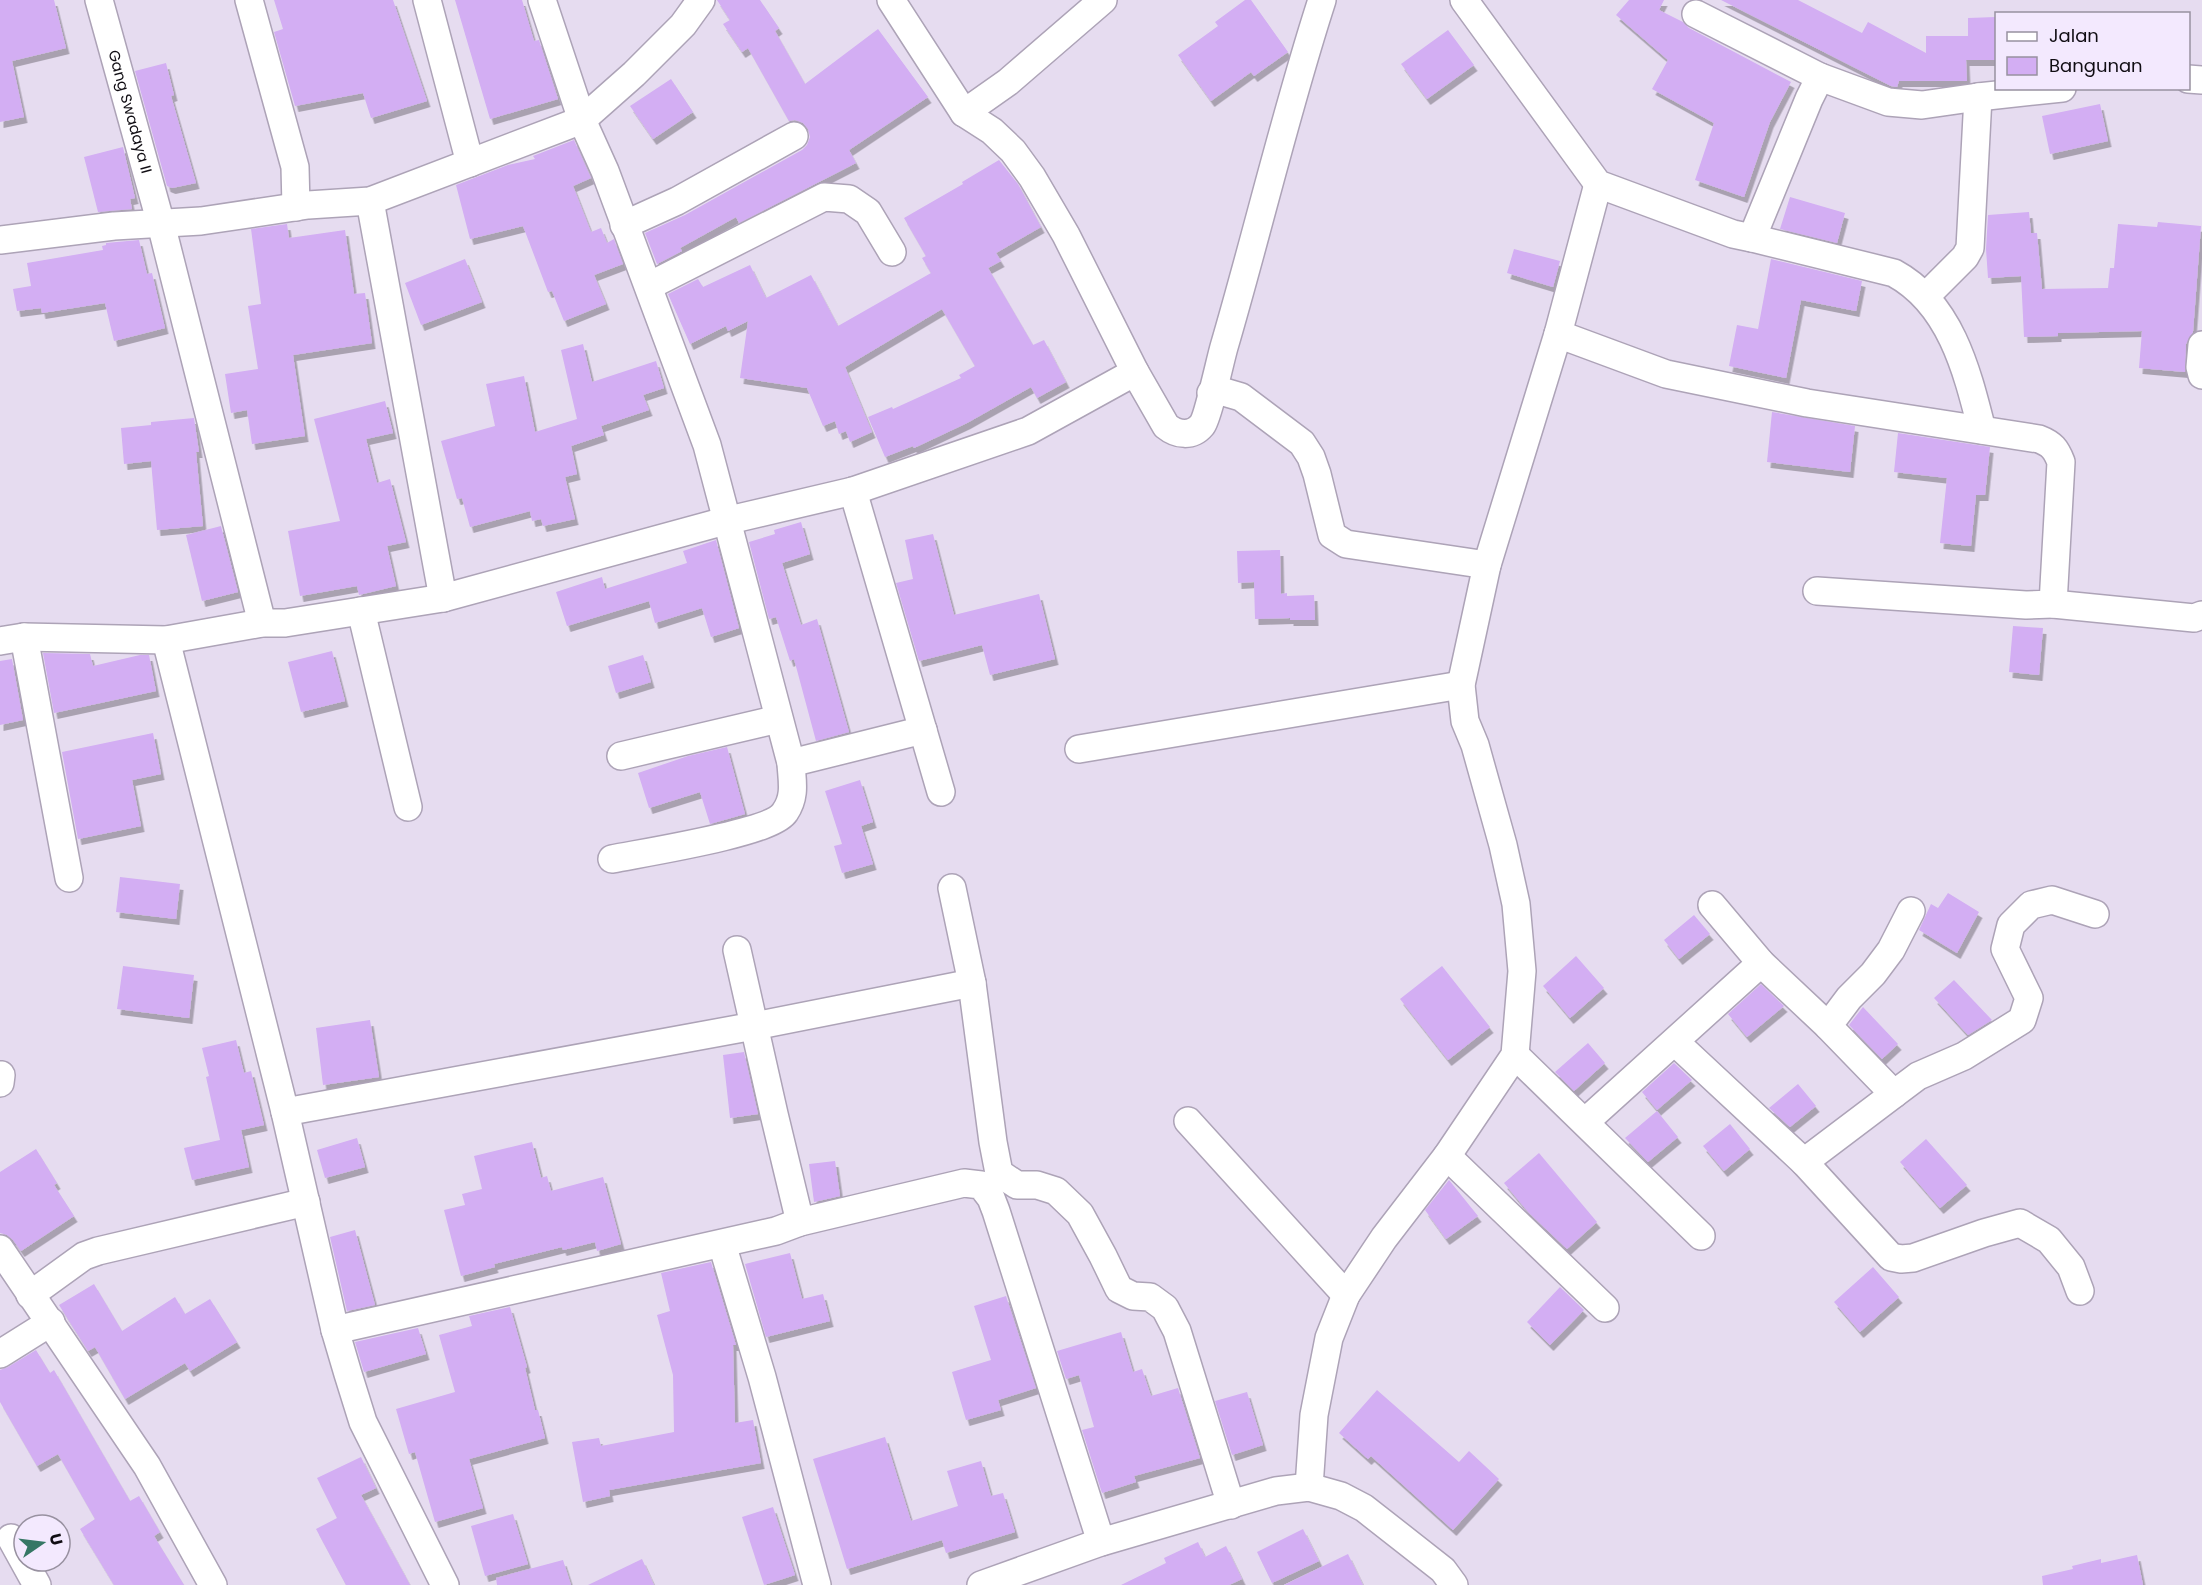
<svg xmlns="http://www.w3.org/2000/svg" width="2202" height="1585" font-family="Poppins,sans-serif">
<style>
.building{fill:#d3aef3;filter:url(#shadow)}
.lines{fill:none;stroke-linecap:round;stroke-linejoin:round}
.minor-casing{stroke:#ada3b7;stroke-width:30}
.minor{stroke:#fff;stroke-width:27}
.labels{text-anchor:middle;stroke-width:6;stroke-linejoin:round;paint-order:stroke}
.street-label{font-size:15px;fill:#100d13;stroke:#f3e9fe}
</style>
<defs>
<filter id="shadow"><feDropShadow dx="3.5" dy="6" stdDeviation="0" flood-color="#0004"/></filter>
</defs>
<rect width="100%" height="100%" fill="#e6dcf0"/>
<g class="building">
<path d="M0,0H54L66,48L12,61L24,117L0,122Z"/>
<path d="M274,0H393L427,101L371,118L363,93L295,106L274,32L283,29Z"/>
<path d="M455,0H522L534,41L539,40L558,99L490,119Z"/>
<path d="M717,0H760L779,28L775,31L805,84L878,29L928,97L849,150L856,163L739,223L736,217L680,248L682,251L657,264L645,233L685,215L802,150L807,145L810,137L808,129L803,123L795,120L789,121L748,48L742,52L723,24L730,20Z"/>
<path d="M1245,0H1251L1288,52L1254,76L1251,72L1211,101L1178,55L1218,26L1215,22Z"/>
<path d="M1629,0H1664L1659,10L1683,22L1689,28L1791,82L1770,122L1744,197L1695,180L1714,123L1652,89L1668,60L1616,15Z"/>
<path d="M1721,0H1798L1862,33L1868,22L1926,53V36H1968V18L1996,17V60H1966L1967,81H1899L1897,87L1891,86Z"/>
<path d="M1448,30L1474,65L1427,99L1401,64Z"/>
<path d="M166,63L174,95L171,96L196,183L172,188L167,186L135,71Z"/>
<path d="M671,79L693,112L653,139L630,106Z"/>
<path d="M2100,104L2108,141L2050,154L2042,116Z"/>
<path d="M574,140L591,178L573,186L591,232L601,228L607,243L614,239L623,264L594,275L606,304L564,321L552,291L548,292L523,226L470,239L456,185L508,165L535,159L533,156Z"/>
<path d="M123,147L135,198L130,199L132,209L98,212L84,157Z"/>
<path d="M999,160L1018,184L1041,227L996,253L1001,261L988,268L1033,345L1044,340L1066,382L1037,398L1031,387L967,423L914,448L913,446L885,457L868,417L892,407L893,409L961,378L959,375L975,366L942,309L845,367L872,432L850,442L846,431L839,434L835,421L823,426L807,388L740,378L748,321L728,331L726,326L690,344L668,294L698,279L703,287L750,265L766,298L811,275L838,326L931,273L922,258L926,256L904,218L963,184L962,182Z"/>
<path d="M1790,197L1845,213L1837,243L1780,229Z"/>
<path d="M2029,212L2031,233H2037L2042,289L2108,288L2110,268H2114L2118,224L2157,227L2158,222L2201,226L2193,332L2186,344L2185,372L2139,368L2142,331L2058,333V336L2024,337L2021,276L1988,278L1986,249L1988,215Z"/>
<path d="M287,224L289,238L345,230L354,294L365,293L372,343L293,355L305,436L252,444L247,410L231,413L225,374L258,369L248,306L261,304L251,229Z"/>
<path d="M139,240L147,274L152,273L165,328L114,341L105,303L42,313L41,308L17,311L13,289L31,286L27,263L103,250L102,246L106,245V243Z"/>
<path d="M1514,249L1560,261L1553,287L1507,273Z"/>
<path d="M465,259L482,302L421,325L405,283Z"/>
<path d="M1771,259L1862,281L1856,311L1801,300L1786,378L1729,366L1737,325L1758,329Z"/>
<path d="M583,344L592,382L656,361L664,388L643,395L649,410L601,426L604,435L571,446L577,474L565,477L575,519L543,526L541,519L532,521L530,511L470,527L462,498L457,499L441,441L495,426L486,384L524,376L535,432L577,419L561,350Z"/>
<path d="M385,401L393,433L366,439L377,483L390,479L406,542L387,546L396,586L359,595L357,586L300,596L288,531L340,521L314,419Z"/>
<path d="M1772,412L1855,426L1850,472L1767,462Z"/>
<path d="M194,418L199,452H196L203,526L157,530L151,461L124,464L121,428L151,425V422Z"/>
<path d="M1898,433L1990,447L1985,495H1976L1971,546L1940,543L1947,478L1894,472Z"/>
<path d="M801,522L810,554L782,563L801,625L817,619L849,732L816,741L794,659L790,661L776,617L769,619L749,542L775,534L774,530Z"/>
<path d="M221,526L238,592L202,601L186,535Z"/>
<path d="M933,534L954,615L1039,594L1055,659L990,675L982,645L919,661L896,583L913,579L905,540Z"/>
<path d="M716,540L739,628L711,637L702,608L655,623L649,601L567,626L556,592L602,577L605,589L687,563L683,551Z"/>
<path d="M1280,550L1281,594L1287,593V596L1314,595L1315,620H1290V618L1255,619L1254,582L1238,583L1237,551Z"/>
<path d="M2013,626L2043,628L2039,675L2009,672Z"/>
<path d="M332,651L345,701L301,712L288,662Z"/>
<path d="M43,653L90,654L93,666L140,655H149L156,691L54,713Z"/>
<path d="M643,655L651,682L616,693L608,666Z"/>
<path d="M12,659L23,720L0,725V661Z"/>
<path d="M153,733L161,774L132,780L141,826L78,839L62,752Z"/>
<path d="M727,747L745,814L710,824L700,792L649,808L638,773L688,756Z"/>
<path d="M860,780L873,822L861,826L873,864L842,873L834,846L842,844L825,791Z"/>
<path d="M120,877L180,884L176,919L116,912Z"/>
<path d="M1948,893L1979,912L1957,953L1919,930L1931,904L1938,908Z"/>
<path d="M1694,915L1710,934L1679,959L1664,940Z"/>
<path d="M1576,956L1604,988L1570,1018L1543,986Z"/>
<path d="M123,966L194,975L189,1018L117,1009Z"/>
<path d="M1442,966L1490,1027L1448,1060L1400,999Z"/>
<path d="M1954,980L1992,1020L1968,1035L1934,998Z"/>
<path d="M1761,984L1784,1006L1747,1037L1728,1014Z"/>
<path d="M1863,1007L1898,1044L1882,1059L1849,1025Z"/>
<path d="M370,1020L379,1077L323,1085L316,1028Z"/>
<path d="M236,1040L244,1073L251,1071L264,1125L241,1130L249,1167L192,1180L184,1148L220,1140L206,1077L209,1076L202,1048Z"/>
<path d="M1588,1043L1605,1063L1574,1091L1555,1072Z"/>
<path d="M744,1052L758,1114L730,1118L723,1055Z"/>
<path d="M1674,1063L1692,1080L1657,1110L1642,1092Z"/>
<path d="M1798,1084L1816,1106L1790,1127L1769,1108Z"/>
<path d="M1657,1111L1678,1137L1648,1162L1625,1138Z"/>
<path d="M1730,1124L1750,1149L1724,1171L1703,1146Z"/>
<path d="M357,1138L365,1167L325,1178L317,1150Z"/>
<path d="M1926,1139L1967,1185L1940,1208L1900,1162Z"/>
<path d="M532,1142L541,1178L547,1176L551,1191L603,1177L621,1244L597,1251L595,1242L563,1250L562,1247L494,1264L495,1267L461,1276L444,1210L465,1205L462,1194L482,1189L474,1156Z"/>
<path d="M36,1149L57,1183L54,1185L74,1216L21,1251L13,1240L7,1235L0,1233V1172Z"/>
<path d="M1539,1153L1597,1222L1567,1249L1529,1213L1504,1183Z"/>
<path d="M835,1161L840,1196L814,1202L809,1164Z"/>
<path d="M1449,1180L1478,1216L1446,1239L1425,1210Z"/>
<path d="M355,1230L375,1305L347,1311L330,1237Z"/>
<path d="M790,1253L802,1299L823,1294L830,1321L766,1337L745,1264Z"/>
<path d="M711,1262L736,1345H733L735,1423L753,1420L761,1463L609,1490L610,1496L583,1502L572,1442L599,1438L601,1446L674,1432L673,1375L657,1315L670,1311L661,1273Z"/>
<path d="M1873,1267L1899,1297L1860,1332L1834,1302Z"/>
<path d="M94,1284L122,1331L175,1297L185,1314L210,1299L237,1342L190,1371L185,1363L125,1399L95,1347L88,1351L59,1305Z"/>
<path d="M1560,1287L1584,1310L1550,1345L1527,1322Z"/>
<path d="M1006,1296L1036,1388L998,1400L1001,1410L966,1420L952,1372L991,1360L974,1306Z"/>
<path d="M510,1307L527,1367L525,1368L535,1410H538L545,1438L469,1459L483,1508L435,1522L415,1452L409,1454L396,1409L455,1392L439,1335L472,1326L469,1316Z"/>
<path d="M418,1328L426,1354L364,1372L355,1342Z"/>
<path d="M1121,1332L1133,1372L1142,1369L1151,1396L1178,1388L1200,1458L1134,1476L1136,1482L1102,1493L1082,1430L1094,1427L1079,1375L1066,1379L1057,1351Z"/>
<path d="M36,1350L50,1373L54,1370L130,1501L139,1496L160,1532L154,1536L184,1585H114L80,1529L95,1519L58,1454L37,1466L0,1402V1370L8,1367Z"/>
<path d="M1377,1390L1459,1462L1469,1451L1499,1479L1453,1530L1371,1456L1368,1459L1339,1433Z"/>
<path d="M1247,1392L1263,1445L1232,1455L1215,1401Z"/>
<path d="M885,1437L911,1521L958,1506L947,1471L981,1461L991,1496L1003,1493L1015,1532L946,1553L942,1540L847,1569L813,1459Z"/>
<path d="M361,1457L376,1488L361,1495L410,1585H346L316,1529L337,1518L317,1478Z"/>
<path d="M773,1507L795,1575L764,1585L742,1517Z"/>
<path d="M513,1514L528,1564L485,1576L471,1526Z"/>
<path d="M1303,1529L1319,1561L1272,1583L1257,1552Z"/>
<path d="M1198,1542L1205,1557L1226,1546L1242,1579L1229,1585H1121L1166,1563L1164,1558Z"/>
<path d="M1348,1554L1363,1585H1284Z"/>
<path d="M2137,1555L2143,1585H2043L2042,1576L2073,1569L2072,1566L2101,1559V1563Z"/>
<path d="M642,1559L654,1585H588Z"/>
<path d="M563,1560L571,1585H497L496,1578Z"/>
</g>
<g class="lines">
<defs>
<g id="minor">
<path id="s1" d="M99,0L161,224L262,623"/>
<path d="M249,0L295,167L296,207"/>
<path d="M427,0L470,163"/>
<path d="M542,0L582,120L605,171L707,445L791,763C792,781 796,796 785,812C772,833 641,853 612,859"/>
<path d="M891,0L964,113L992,131L1013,151L1032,177L1066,235L1135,372L1166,426C1177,435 1192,437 1202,425C1208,417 1220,361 1224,347C1258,231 1285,114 1322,0"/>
<path d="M1464,0L1598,184L1733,234L1752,238L1809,99L1820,77"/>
<path d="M1696,14L1820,77L1888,102L1922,105L1978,97L2062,88"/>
<path d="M2188,79L2202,80"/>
<path d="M964,113L1008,82L1103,0"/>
<path d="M370,201L443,598"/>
<path d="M624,225L677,201L794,136"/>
<path d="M1752,238L1894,273C1951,304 1967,371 1982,430"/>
<path d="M0,240L114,226L201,221L308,205L370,201L582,120L634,74L683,25L701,0"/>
<path d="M649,286L824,197L849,199L868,212L892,252"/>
<path d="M1926,296L1965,257L1970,248L1978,97"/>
<path d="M1558,334L1666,374L1807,403L2039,439C2052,444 2056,449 2061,462L2053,604L2026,605L1817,591"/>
<path d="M2202,345L2200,367L2202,375"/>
<path d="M1211,393L1224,392L1241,397L1302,443L1311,457L1317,474L1332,535L1346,544L1487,565"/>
<path d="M853,491L941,792"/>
<path d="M2053,604L2194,618L2202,615"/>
<path d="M361,611L408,807"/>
<path d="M24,637L69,878"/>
<path d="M166,640L285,1112L335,1330L348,1374L363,1422L445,1585"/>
<path d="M0,641L24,637L166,640L262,623H285L443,598L725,521L853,491L1028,431L1135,372"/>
<path d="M1079,749L1461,685"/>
<path d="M621,756L778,719"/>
<path d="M791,763L923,730"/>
<path d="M952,888L972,983L993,1142L999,1173L1017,1185H1037L1056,1191L1080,1214L1103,1256L1119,1289L1133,1296L1150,1297L1165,1308L1177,1331L1231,1505"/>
<path d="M1712,905L1761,963L1828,1026"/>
<path d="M737,950L774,1114L800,1222"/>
<path d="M1675,1042L1804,1162L1894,1094L1828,1026L1849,998L1873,974L1891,950L1911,911"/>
<path d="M1515,1055L1701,1236"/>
<path d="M0,1083L1,1075"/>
<path d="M1894,1094L1918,1076L1964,1056L2022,1020L2029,998L2005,949L2011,925L2031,905L2052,900L2095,914"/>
<path d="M285,1112L754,1026L972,983"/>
<path d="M1188,1121L1346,1295"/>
<path d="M1585,1122L1761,963"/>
<path d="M1447,1156L1605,1308"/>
<path d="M1804,1162L1891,1257L1901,1259L1913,1258L1984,1233L2020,1223L2049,1240L2071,1267L2080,1291"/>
<path d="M722,1244L762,1377L817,1585"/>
<path d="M0,1249L147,1466L213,1585"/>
<path d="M30,1295L84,1256L98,1251L306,1202"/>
<path d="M335,1330L776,1231L800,1222L964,1183L981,1185L991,1198L996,1211L1101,1542"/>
<path d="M0,1354L51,1322"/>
<path d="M1309,1487L1314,1415L1329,1338L1346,1295L1384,1238L1447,1156L1515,1055L1522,971L1516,904L1503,845L1475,745L1465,721L1461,685L1487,565L1558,334L1598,184"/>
<path d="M11,1538L37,1585"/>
<path d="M981,1585L1101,1542L1276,1491L1309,1487L1341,1496L1364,1508L1443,1570L1454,1585"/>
</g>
</defs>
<use href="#minor" class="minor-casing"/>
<use href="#minor" class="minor"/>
</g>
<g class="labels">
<g class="street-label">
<text dy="5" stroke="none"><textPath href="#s1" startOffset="116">Gang Swadaya II</textPath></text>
</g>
</g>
<rect x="1995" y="12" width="195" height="78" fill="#f3e9fe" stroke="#9891a0" stroke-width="1.5"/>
<rect x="2007" y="32" width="30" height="9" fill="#ffffff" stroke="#9891a0" stroke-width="1.5"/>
<text x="2049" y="42" font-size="18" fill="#100d13">Jalan</text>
<rect x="2007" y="57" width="30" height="18" fill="#d3aef3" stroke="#9891a0" stroke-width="1.5"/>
<text x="2049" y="72" font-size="18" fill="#100d13">Bangunan</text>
<g transform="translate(42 1543) rotate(76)"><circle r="28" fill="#f3e9fe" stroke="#9891a0" stroke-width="1.5"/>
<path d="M0-4.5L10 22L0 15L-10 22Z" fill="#367765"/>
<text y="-9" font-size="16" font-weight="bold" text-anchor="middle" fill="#100d13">U</text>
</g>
</svg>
